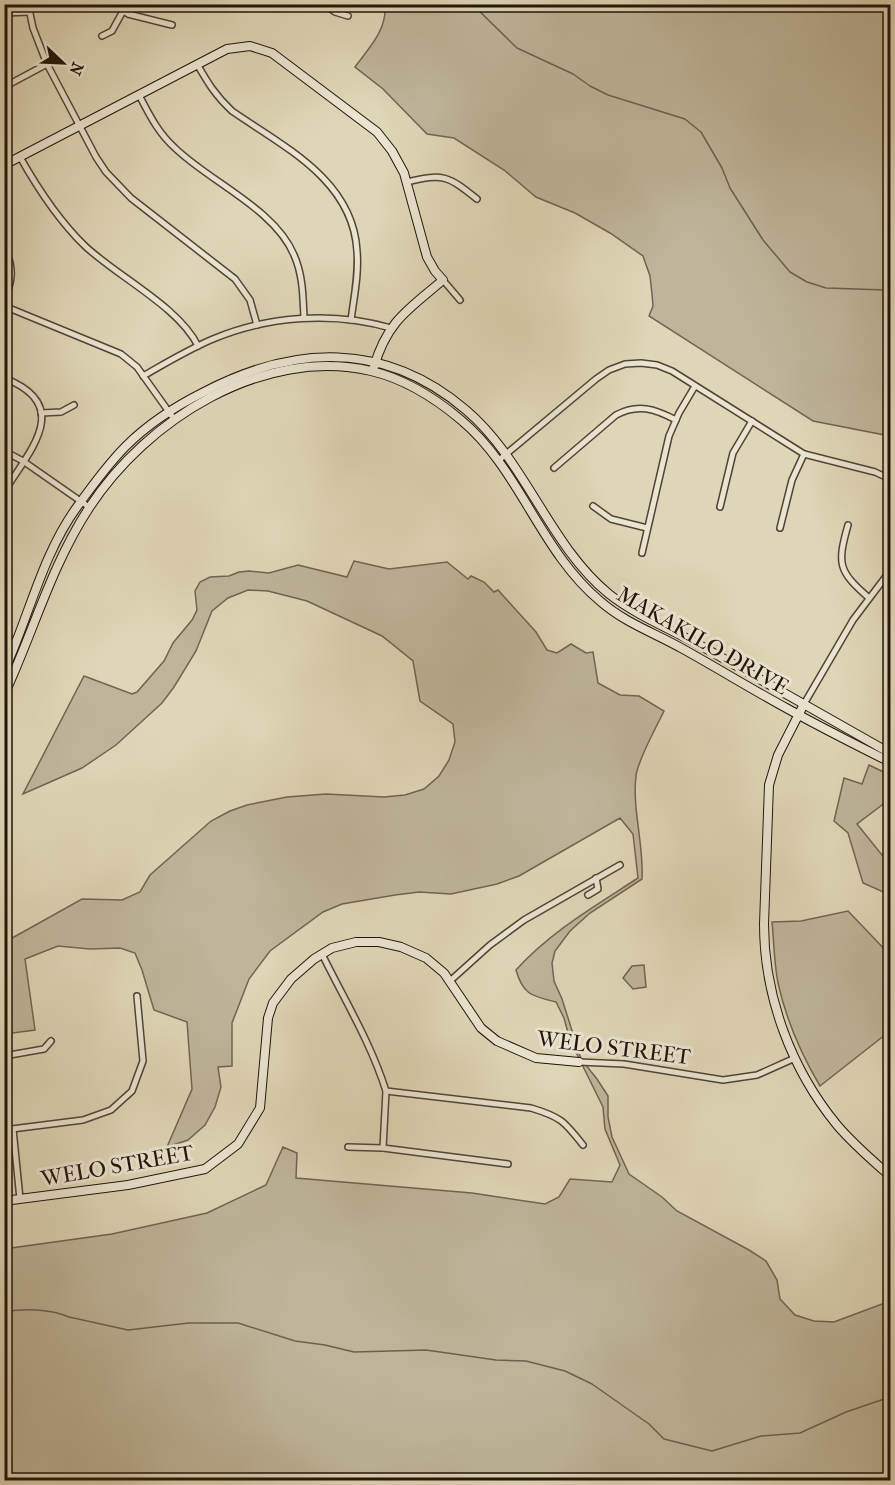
<svg xmlns="http://www.w3.org/2000/svg" width="895" height="1485" font-family="'IM FELL French Canon',serif">
<style>
.green{fill:#bfb59a;stroke:#706453;stroke-width:1.5}
.lines{fill:none;stroke-linecap:round;stroke-linejoin:round}
.stream{stroke:#6c6150;stroke-width:1.5}
.street-casing{stroke:#504437;stroke-width:8}
.secondary-casing{stroke:#21140c;stroke-width:10}
.street{stroke:#eae4d0;stroke-width:5}
.secondary{stroke:#eae4d0;stroke-width:8}
.labels{text-anchor:middle;stroke-width:6;stroke-linejoin:round;paint-order:stroke}
.street-label{font-size:22px;fill:#21140c;stroke:#eae4d0}
</style>
<rect width="100%" height="100%" fill="#dfd6b7"/>
<filter id="stains"><feTurbulence type="fractalNoise" baseFrequency=".00333" numOctaves="4"/><feColorMatrix values="0 0 0 0 .2 0 0 0 0 .09 0 0 0 0 .02 0 0 0 .5 -.17"/></filter>
<radialGradient id="worn" r=".72"><stop offset=".6" stop-color="#630" stop-opacity="0"/><stop offset="1" stop-color="#630" stop-opacity=".3"/></radialGradient>
<g class="green">
<path d="M385,5H890V436L813,421L649,316L653,306L652,294L650,276L643,256L610,233L575,213L536,197L504,170L454,138L427,134L383,89L355,67C369,48 387,30 385,5Z"/>
<path d="M354,561L389,569L447,562L468,579L471,576L484,582L494,592L498,590L536,632L547,650L557,653L571,644L586,653L593,652L598,683L620,695L639,696L664,711C656,728 638,759 636,776C632,809 644,845 642,879L590,913L570,931L555,951L552,963L554,981L562,999L581,1059L597,1079L608,1096V1117L612,1137L629,1174L662,1197L677,1211L749,1250L766,1261L777,1280L780,1299L795,1315L814,1321L834,1322L890,1301V1480H5L4,1249L112,1234L207,1213L266,1185L283,1147L297,1153L296,1178L472,1193L545,1204L559,1197L570,1179L612,1182L620,1165L605,1129L603,1107L570,1040L564,1018L556,1002C532,996 523,995 516,970C550,932 595,906 638,878L633,834L620,818L519,876L497,884L451,894L419,892L395,895L342,904L323,912L270,951L249,979L232,1023V1066L218,1067L221,1087L215,1107L205,1125L188,1140L167,1147L192,1089L187,1022L154,1010L142,970L135,953L120,948L90,949L58,946L25,959L35,1030L5,1034V942L82,899L122,900L140,892L150,875L211,821L230,811L247,805L287,797L326,794L384,797L405,795L424,789L439,776L449,760L455,742L453,724L420,701L413,661L382,636L307,601L268,591L248,590L228,598L212,611L196,651L174,687L162,703L116,745L82,768L23,794L84,676L132,694L137,692L164,661L173,643L192,620L197,610L195,591L200,582L210,577L229,576L239,572L249,571L269,573L298,565L347,577Z"/>
<path d="M869,765L890,775V799L857,824L890,865V898L886,893L863,883L848,833L834,821L844,778L862,784Z"/>
<path d="M848,911L890,955V981L884,980L890,1031L820,1086C801,1054 786,1019 778,983C774,963 774,942 772,922L801,921Z"/>
<path d="M644,965L646,987L633,989L623,978L632,966Z"/>
</g>
<g class="lines">
<g class="stream">
<path d="M472,4L517,48L573,74L590,86L608,95L685,119L701,132L722,168L730,188L763,240L790,272L807,282L826,288L886,290L890,293"/>
<path d="M4,1312C25,1308 50,1309 69,1317L128,1330L189,1323H238L295,1341L325,1345L354,1352L426,1350L496,1360L526,1361L565,1371L592,1384L649,1424L664,1439L712,1451L761,1436L800,1433L846,1412L890,1397"/>
</g>
<defs>
<g id="street">
<path d="M28,4L33,28L47,64L96,157L106,172L131,198L235,279L250,300L257,325"/>
<path d="M113,4L128,14L172,25"/>
<path d="M323,4L335,12L348,16"/>
<path d="M4,13L29,12"/>
<path d="M102,36L112,31L123,11"/>
<path d="M197,64C208,83 215,95 232,111C284,147 353,180 357,251C359,274 354,297 351,320"/>
<path d="M4,87L47,64"/>
<path d="M139,95C149,114 158,133 175,148C210,182 275,209 294,255C303,275 303,297 304,318"/>
<path d="M20,157C38,189 58,220 85,246C118,277 179,307 198,346"/>
<path d="M407,182C444,173 448,176 477,199"/>
<path d="M4,248C15,267 12,283 4,301"/>
<path d="M443,280L460,300"/>
<path d="M4,306L121,354L137,367L174,419"/>
<path d="M143,376C166,363 189,349 213,339C268,316 333,311 391,328"/>
<path d="M4,378C74,405 30,450 4,492"/>
<path d="M41,413L61,412L74,405"/>
<path d="M4,451L23,461L89,507"/>
<path d="M499,460L596,379L609,370L625,364L641,363L657,365L672,371L804,454L875,472L890,479"/>
<path d="M554,468L616,415C638,403 655,409 676,420"/>
<path d="M593,506L611,519L647,528"/>
<path d="M720,507L733,453L752,421"/>
<path d="M848,525C837,564 838,571 869,598"/>
<path d="M780,528L792,480L804,454"/>
<path d="M642,553L669,436L679,413L695,386"/>
<path d="M804,704L853,620L890,571"/>
<path d="M588,895L598,889L596,878"/>
<path d="M322,954C344,999 371,1043 386,1091L383,1148"/>
<path d="M450,981L490,945L524,920L620,865"/>
<path d="M4,1056L44,1049L51,1041"/>
<path d="M579,1062L624,1064L723,1080L757,1075L795,1058"/>
<path d="M386,1091L531,1108C561,1117 564,1121 583,1145"/>
<path d="M13,1129L20,1199"/>
<path d="M4,1130L83,1120L111,1110L132,1091L143,1061L137,996"/>
<path d="M348,1147L383,1148L508,1164"/>
</g>
<g id="secondary">
<path d="M4,165L227,49L250,46L272,53L377,132L392,151L404,173L427,257L435,271L443,280C409,309 387,321 374,367"/>
<path d="M4,671C29,617 42,555 77,507C92,486 108,464 126,446C148,424 176,406 204,392C294,345 385,341 466,410C526,461 549,545 609,594C637,616 671,629 703,647C765,682 828,718 890,753"/>
<path d="M4,695C33,633 51,566 89,508C146,420 263,346 371,371C405,379 435,398 461,420C520,469 540,551 600,601C625,623 655,633 683,649C719,669 753,690 788,709C822,728 856,745 890,762"/>
<path d="M804,704L778,755L769,785L764,924C764,996 791,1069 837,1125C853,1144 872,1160 890,1176"/>
<path d="M4,1201L128,1185L205,1169L238,1144L260,1108L268,1018L273,1003L291,979L314,959L332,948L356,942H379L401,947L426,958L444,973L481,1028L497,1041L536,1058L579,1062"/>
</g>
</defs>
<use href="#street" class="street-casing"/>
<use href="#secondary" class="secondary-casing"/>
<use href="#street" class="street"/>
<use href="#secondary" class="secondary"/>
</g>
<g class="labels">
<g class="street-label">
<text transform="translate(703 640) rotate(30)" y="8">MAKAKILO DRIVE</text>
<text transform="translate(614 1047) rotate(7)" y="8">WELO STREET</text>
<text transform="translate(117 1165) rotate(-10)" y="8">WELO STREET</text>
</g>
</g>
<rect width="895" height="1485" fill="none" stroke="#dfd6b7" stroke-width="24"/>
<rect x="6" y="6" width="883" height="1473" fill="none" stroke="#21140c" stroke-width="3"/>
<rect x="12" y="12" width="871" height="1461" fill="none" stroke="#21140c" stroke-width="1.5"/>
<g transform="translate(63 63) rotate(113)" stroke="#eae4d0" stroke-width="4.5" paint-order="stroke">
<path d="M0-4.5L10 22L0 15L-10 22Z" fill="#21140c"/>
<text y="-9" font-size="16" font-weight="bold" text-anchor="middle" fill="#21140c">N</text>
</g>
<rect width="100%" height="100%" filter="url(#stains)"/>
<rect width="100%" height="100%" fill="url(#worn)"/>
</svg>
